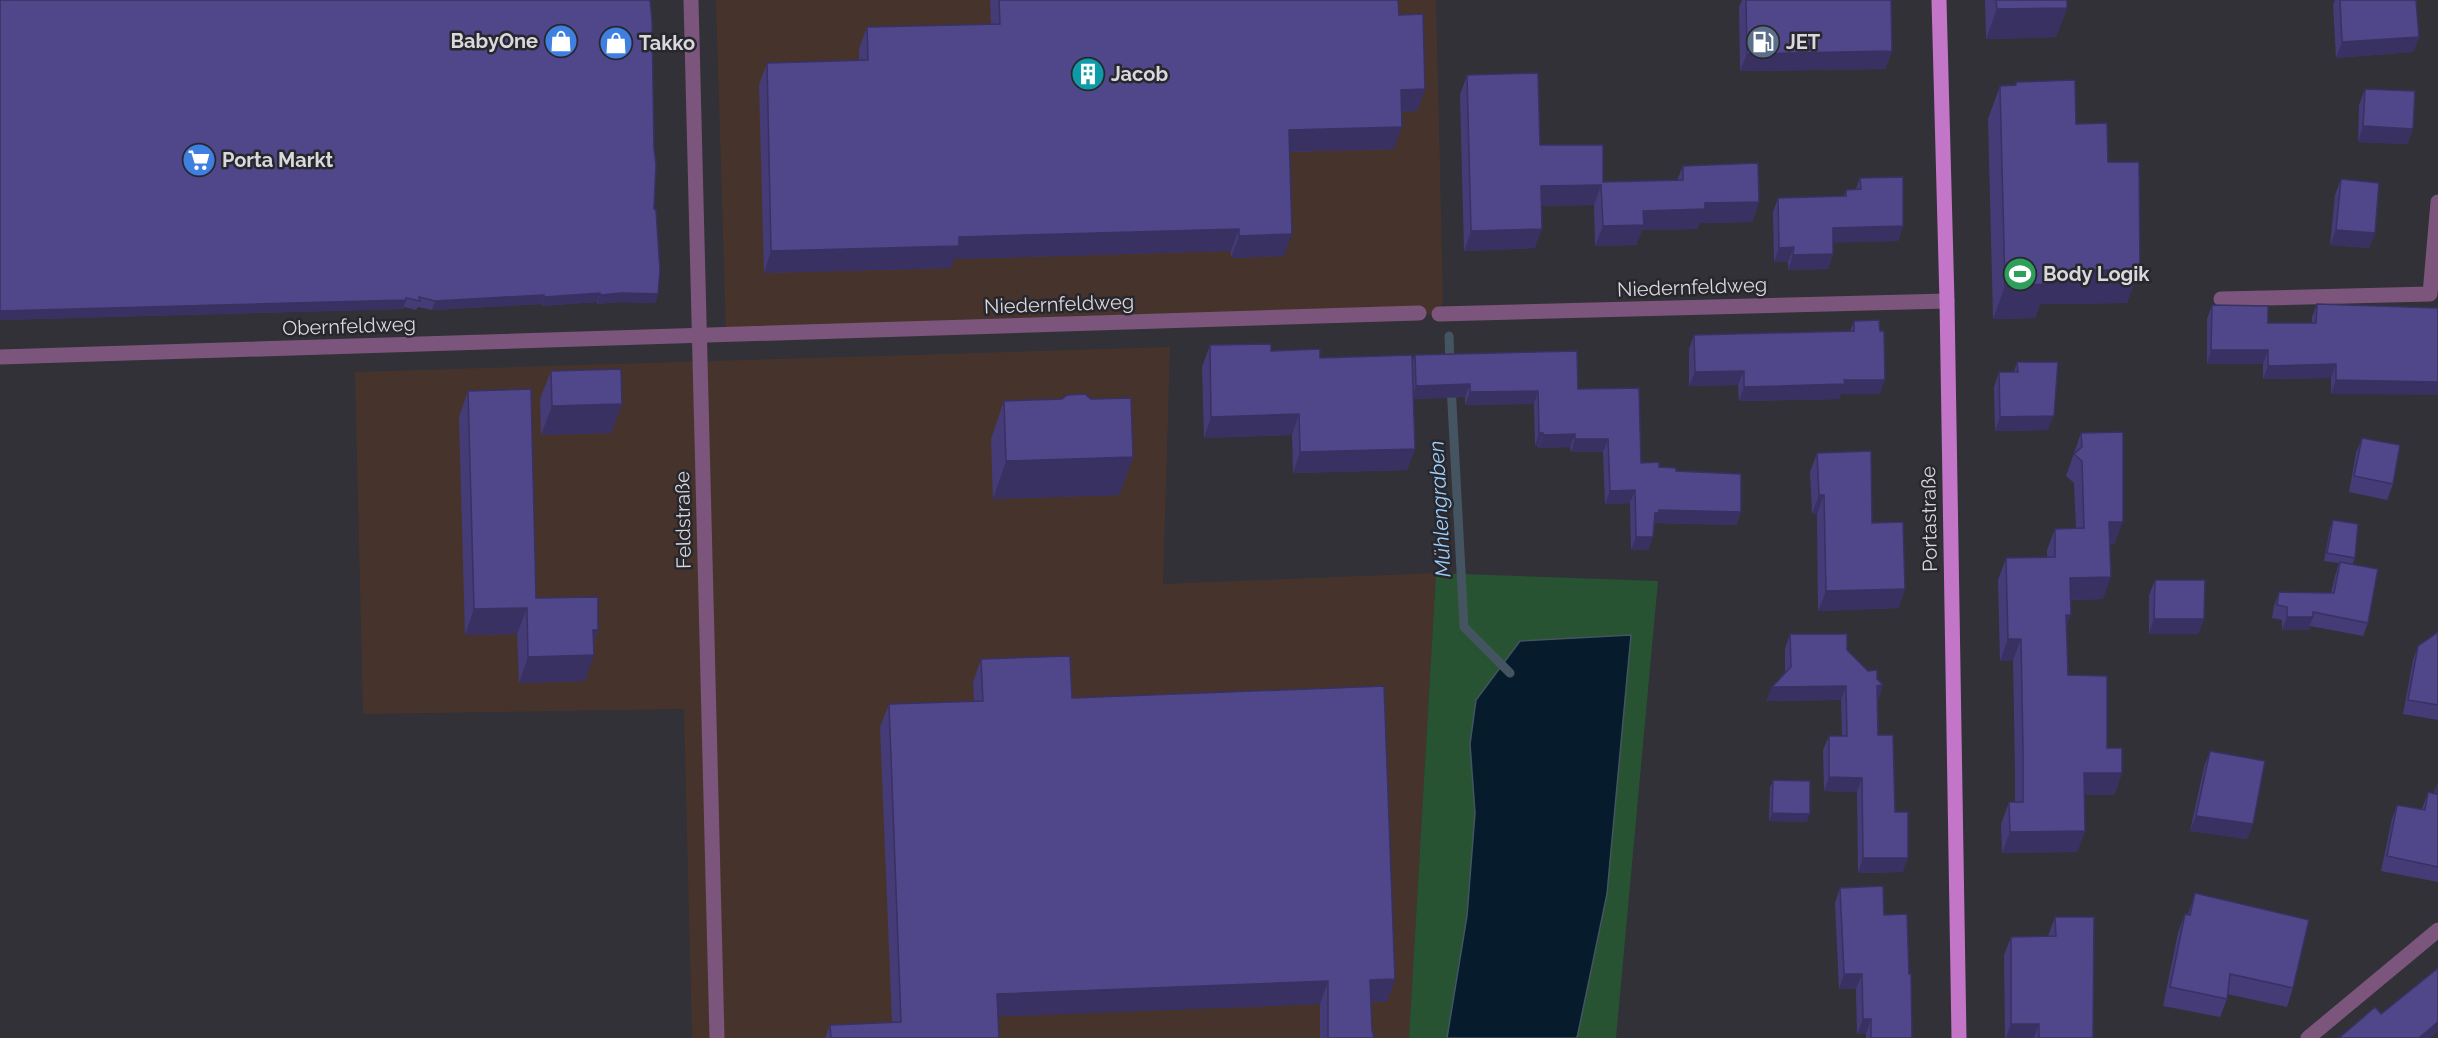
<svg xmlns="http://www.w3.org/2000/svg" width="2438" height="1038" font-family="Raleway,sans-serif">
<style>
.industrial{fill:#46342c}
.green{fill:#275332}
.water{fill:#061b2c;stroke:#455461;stroke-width:1.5}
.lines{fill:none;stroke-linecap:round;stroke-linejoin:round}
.stream{stroke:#455461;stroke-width:9}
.minor{stroke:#7b557c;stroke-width:15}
.major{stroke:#c375c7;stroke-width:15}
.wall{fill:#453c77}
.shaded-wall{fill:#383161}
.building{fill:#50468a;stroke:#383161;stroke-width:1.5}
.labels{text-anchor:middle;stroke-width:5;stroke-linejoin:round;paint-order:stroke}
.poi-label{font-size:20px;font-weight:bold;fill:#d9d9dd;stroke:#27272d;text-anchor:start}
.street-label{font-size:20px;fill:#d9d9dd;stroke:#27272d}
.water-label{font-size:21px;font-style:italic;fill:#9ed0fe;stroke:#27272d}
</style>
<rect width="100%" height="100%" fill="#313137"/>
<g class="industrial">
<path d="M716,0H1436L1443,300L1439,314L726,334Z"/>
<path d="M1170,347L1163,584L1436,573L1409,1038H692L684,709L363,714L355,372Z"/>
</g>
<path class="green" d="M1436,573L1658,581L1616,1038H1577L1607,894L1630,636L1520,641L1503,665L1470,744L1475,813L1467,916L1447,1038H1409Z"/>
<path class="water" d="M1631,635L1607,894L1577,1038H1447L1467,916L1475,813L1470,744L1476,700L1520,641Z"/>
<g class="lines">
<g class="stream">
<path d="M1449,336L1450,365"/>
<path d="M1451,385L1464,627L1510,673"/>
</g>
<g class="minor">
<path d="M691,0L717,1038"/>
<path d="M2221,299L2430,294L2438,202"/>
<path d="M1439,314L1947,301"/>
<path d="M0,357L1419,313"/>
<path d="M2308,1038L2438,930"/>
</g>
<path class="major" d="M1939,0L1947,301L1959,1038"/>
</g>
<g class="wall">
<path d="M990,0H1398L1399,15L1425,89L1417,111L1401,112L1394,149L1289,152L1284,256L1231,258V251L954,259L951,268L764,273L759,85L767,63L859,60V49L867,27L991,24Z"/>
<path d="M1742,0H1891L1892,51L1885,69L1740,71L1739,7Z"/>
<path d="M1985,0H2067V8L2056,37L1986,39Z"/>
<path d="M2335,0H2382L2419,37L2413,52L2336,58L2333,5Z"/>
<path d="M1467,75L1540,145L1603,182L1677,180L1683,166L1759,202L1752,222L1700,223L1697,229L1642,230L1636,245L1595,246L1594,205L1541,206L1535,248L1464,251L1460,95Z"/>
<path d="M2016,82L2076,124L2108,162L2127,303L2040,304L2035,318L1993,319L1988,119L2000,86L2015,85Z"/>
<path d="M2365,89L2413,129L2407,144L2358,142L2359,105Z"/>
<path d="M1860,178L1903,226L1898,241L1833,242V254L1828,269L1788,270V262H1774L1773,212L1778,198L1844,196L1846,190L1856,189Z"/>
<path d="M2341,179L2375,233L2369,248L2330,245L2335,195Z"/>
<path d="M654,209L658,294L655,303L619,302L597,304V302L541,306V304L432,310L418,307L416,310L404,307L403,309L0,320Z"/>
<path d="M2317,304L2438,308L2331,394V378L2263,379V364H2207V319L2212,305L2268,323H2312V317Z"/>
<path d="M1854,321L1880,394H1841L1839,399L1739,401L1738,385L1689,386V349L1694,335L1850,331Z"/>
<path d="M1210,345L1271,351L1320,358L1412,362L1415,355L1578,389L1641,463L1676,471L1741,512L1736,525L1655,523L1653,537L1648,550H1631L1630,503L1605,504L1603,452H1571L1570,447L1538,448V446H1535L1534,404L1465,405V397L1413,399L1415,449L1407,470L1293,473L1292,435L1204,438L1202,367Z"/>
<path d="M2017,362L2048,430L1995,431L1994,387L1999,372H2014Z"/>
<path d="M551,371L622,404L611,433L541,435L540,399Z"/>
<path d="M468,391L536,598L598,630L594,642L585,681L519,683L517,634L465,635L459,417Z"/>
<path d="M1004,401L1133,457L1119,495L993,499L991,439Z"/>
<path d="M2081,433L2115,543L2110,544L2103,599L2070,600L2066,628L2068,675L2107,748L2122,773L2114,795H2084L2085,831L2077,852L2002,853L2001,824L2009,802H2015V771L2013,660L2000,661L1998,580L2006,558L2047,557V550L2055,529H2076L2074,483L2066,476Z"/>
<path d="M2362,438L2393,484L2387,500L2349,492L2356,453Z"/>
<path d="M1817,453L1872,523L1905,589L1898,608L1818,611L1817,514H1812L1810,472Z"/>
<path d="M2333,520L2355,558L2352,565L2368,623L2363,636L2310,626L2308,630H2282V620L2272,618L2274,606L2279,592L2331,593L2335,576L2339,563L2324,561L2330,528Z"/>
<path d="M2155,580L2204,619L2198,634H2149V595Z"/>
<path d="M2438,632V720L2403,714L2413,660L2418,646Z"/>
<path d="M1790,634L1847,650L1883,685L1878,700H1877L1878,735L1895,812L1903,872L1858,873L1857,792L1824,791L1823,750L1829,736H1842L1841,700L1766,701L1772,687L1785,672V649Z"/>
<path d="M981,659L1072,698L1395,979L1387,1002H1371L1372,1030L1374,1038H1320V1004L998,1016L999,1038H825L830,1025L892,1022L880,727L889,704L974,701L973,682Z"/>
<path d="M2210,751L2253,824L2247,839L2190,831L2204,767Z"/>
<path d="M1773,780L1807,822L1769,821L1770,788Z"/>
<path d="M2438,783V882L2381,871L2392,819L2397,805L2422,809L2428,792L2434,793Z"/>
<path d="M1840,888L1884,915L1912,1038H1866V1034H1857L1856,989H1839L1835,903Z"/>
<path d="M2195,893L2293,988L2287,1007L2227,994V999L2220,1017L2163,1006L2178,933L2185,914H2188Z"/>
<path d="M2055,917L2093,1038H2005L2004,955L2011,937L2048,936Z"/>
</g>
<g class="shaded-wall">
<path d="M2067,8L2056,37L1986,39L1997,9Z"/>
<path d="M2419,37L2413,52L2336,58L2342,42Z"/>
<path d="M1892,51L1885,69L1740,71L1747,54Z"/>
<path d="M1425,89L1417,111L1393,112L1401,90Z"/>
<path d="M2363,126L2413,129L2407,144L2358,142Z"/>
<path d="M1402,127L1394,149L1281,152L1289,130Z"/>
<path d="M1601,185L1594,205L1534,206L1541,186Z"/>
<path d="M1759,202L1752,222L1700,223L1697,229L1642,230L1636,245L1595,246L1603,226L1643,211L1705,203Z"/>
<path d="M1903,226L1898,241L1828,243L1833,228Z"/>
<path d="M1239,229L1231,251L954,259L951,268L764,273L771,251L959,237Z"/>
<path d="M1542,229L1535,248L1464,251L1471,231Z"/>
<path d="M2336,230L2375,233L2369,248L2330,245Z"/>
<path d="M1292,234L1284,256L1231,258L1239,236Z"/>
<path d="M1794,247L1788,262H1774L1779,248Z"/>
<path d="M1833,254L1828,269L1788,270L1793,255Z"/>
<path d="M2047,270H2140L2127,303L2040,304L2035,318L1993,319L2005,286Z"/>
<path d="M600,293L597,302L541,306L544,297Z"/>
<path d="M622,293L658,294L655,303L619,302L597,304L600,295Z"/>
<path d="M544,295L541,304L432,310L435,301Z"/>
<path d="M406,300L403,309L0,320V311Z"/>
<path d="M2211,350H2268L2263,364H2207Z"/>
<path d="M2336,364L2331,378L2263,379L2268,366Z"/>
<path d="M1744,371L1738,385L1689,386L1695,372Z"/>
<path d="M1844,380H1885L1880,394H1841L1839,399L1739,401L1744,387Z"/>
<path d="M2336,380L2438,382V395L2331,394Z"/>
<path d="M1470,384L1465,397L1411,399L1416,386Z"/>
<path d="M1538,391L1534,404L1465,405L1470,392Z"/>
<path d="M622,404L611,433L541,435L552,406Z"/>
<path d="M1299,414L1292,435L1204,438L1211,417Z"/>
<path d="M2054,416L2048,430L1995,431L2000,417Z"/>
<path d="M1539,433H1543L1538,446H1535Z"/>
<path d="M1575,434L1570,447L1538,448L1543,435Z"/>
<path d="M1575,439H1608L1603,452H1571Z"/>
<path d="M1415,449L1407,470L1293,473L1300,452Z"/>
<path d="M1133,457L1119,495L993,499L1006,461Z"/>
<path d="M1635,490L1630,503L1605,504L1610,491Z"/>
<path d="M1819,495H1824L1817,514H1812Z"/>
<path d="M1659,510L1741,512L1736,525L1655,523L1654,526L1655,513Z"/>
<path d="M2109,522H2123L2115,543L2102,544Z"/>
<path d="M1636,537H1653L1648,550H1631Z"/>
<path d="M2111,577L2103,599L2062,600L2070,578Z"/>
<path d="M1905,589L1898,608L1818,611L1826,591Z"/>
<path d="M527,608L517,634L465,635L474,609Z"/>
<path d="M2066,615H2071L2063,637Z"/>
<path d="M2287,617H2313L2308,630H2282Z"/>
<path d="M2154,619H2204L2198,634H2149Z"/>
<path d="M593,630H598L589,655H594L585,681L519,683L528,657Z"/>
<path d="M2008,639H2021L2013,660L2000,661Z"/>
<path d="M1883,685L1878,700H1872L1877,686Z"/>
<path d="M1846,686L1841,700L1766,701L1772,687Z"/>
<path d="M2084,773H2122L2114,795H2076Z"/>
<path d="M1829,777L1862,778L1857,792L1824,791Z"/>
<path d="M1772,813L1810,814L1807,822L1769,821Z"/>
<path d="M2196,816L2253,824L2247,839L2190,831Z"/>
<path d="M2085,831L2077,852L2002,853L2010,832Z"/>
<path d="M1863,858H1908L1903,872L1858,873Z"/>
<path d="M1844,974H1862L1856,989H1839Z"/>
<path d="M1395,979L1387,1002H1362L1370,980Z"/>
<path d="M1328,981L1320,1004L989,1017L997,994Z"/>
<path d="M1863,1019H1871L1866,1034H1857Z"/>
<path d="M2438,1022V1031L2430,1038H2419Z"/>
<path d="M2011,1024H2039L2034,1038H2006Z"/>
</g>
<g class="building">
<path d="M0,0H650L652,20L654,149L656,164L654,209L656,210L660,270L658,294L622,293L600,295V293L544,297V295L435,301L419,297L420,301L406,298V300L0,311Z"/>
<path d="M999,0H1398L1399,15L1423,14L1425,89L1401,90L1402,127L1289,130L1292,234L1239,236V229L959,237V246L771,251L767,63L868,60L867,27L1000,24Z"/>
<path d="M1746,0H1891L1892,51L1747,54Z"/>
<path d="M1996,0H2067V8L1997,9Z"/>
<path d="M2340,0H2416L2419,37L2342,42Z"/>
<path d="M1538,73L1540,145H1603V182L1683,180V166L1758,163L1759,202L1705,203V209L1643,211L1644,225L1603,226L1601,185L1541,186L1542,229L1471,231L1467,75Z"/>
<path d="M2075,80L2076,124L2107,123L2108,162H2139L2140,270H2047V284L2005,286L2000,86L2016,85V82Z"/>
<path d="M2365,89L2415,91L2413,129L2363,126Z"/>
<path d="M1903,177V226L1833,228V254L1793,255L1794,247L1779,248L1778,198L1846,196V190L1861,189L1860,178Z"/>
<path d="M2341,179L2379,183L2375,233L2336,230Z"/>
<path d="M2317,304L2438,308V382L2336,380V364L2268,366V350H2211L2212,305L2268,306V323H2316Z"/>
<path d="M1879,320L1880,331H1884L1885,380H1844L1845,384L1744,387V371L1695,372L1694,335L1854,331V321Z"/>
<path d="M1271,344V351L1320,349V358L1412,355L1415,449L1300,452L1299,414L1211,417L1210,345Z"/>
<path d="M1577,351L1578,389L1639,388L1641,463L1659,462V467L1676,468V471L1741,474V512L1659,510V513H1655L1653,537H1636L1635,490L1610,491L1608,439H1575V434L1543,435V433H1539L1538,391L1470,392V384L1416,386L1415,355Z"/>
<path d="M2017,362H2058L2054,416L2000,417L1999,372H2018Z"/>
<path d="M621,369L622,404L552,406L551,371Z"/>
<path d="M531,389L536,598L598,597V630H593L594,655L528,657L527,608L474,609L468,391Z"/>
<path d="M1085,394L1091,399L1131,398L1133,457L1006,461L1004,401L1062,399L1067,395Z"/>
<path d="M2123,432V522H2109L2111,577L2070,578L2071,615H2066L2068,675L2107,676V748H2122V773H2084L2085,831L2010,832L2009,802H2023V749L2021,639H2008L2006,558L2055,557V529L2084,528L2082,461L2074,454L2082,447L2081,433Z"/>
<path d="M2362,438L2400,445L2393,484L2354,476Z"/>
<path d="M1871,451L1872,523L1903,522L1905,589L1826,591L1824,495H1819L1817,453Z"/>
<path d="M2333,520L2358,524L2355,558L2327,553Z"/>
<path d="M2340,562L2378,569L2368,623L2313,612V617H2287V607L2277,605L2279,592L2334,593Z"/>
<path d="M2155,580H2205L2204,619H2154Z"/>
<path d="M2438,632V705L2408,700L2418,646Z"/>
<path d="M1790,634H1847V650L1868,671L1877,670V679L1883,685L1877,686L1878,735H1893L1895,812H1908V858H1863L1862,778L1829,777V736H1847L1846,686L1772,687L1791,667Z"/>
<path d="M1070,656L1072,698L1384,686L1395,979L1370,980L1372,1030L1374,1038H1328V981L997,994L999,1038H831L830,1025L901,1022L889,704L983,701L981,659Z"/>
<path d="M2210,751L2265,761L2253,824L2196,816Z"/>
<path d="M1773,780L1810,781V814L1772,813Z"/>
<path d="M2438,786V867L2387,856L2397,805L2425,810L2428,792L2436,794Z"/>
<path d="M1883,886L1884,915L1907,914L1909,974H1911L1912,1038H1871V1019H1863L1862,974H1844L1840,888Z"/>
<path d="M2195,893L2309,920L2293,988L2230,974L2227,999L2170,987L2185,914L2190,915Z"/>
<path d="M2055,917H2094L2093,1038H2039V1024H2011V937L2056,936Z"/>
<path d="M2438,968V1022L2419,1038H2339L2375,1007L2381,1014Z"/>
</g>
<defs>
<symbol id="shop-disc" viewBox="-11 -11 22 22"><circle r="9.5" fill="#3f7fe0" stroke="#27272d"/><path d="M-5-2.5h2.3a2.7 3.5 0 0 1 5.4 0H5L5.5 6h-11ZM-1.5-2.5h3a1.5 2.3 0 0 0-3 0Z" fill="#fff"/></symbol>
<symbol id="fuel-disc" viewBox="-11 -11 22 22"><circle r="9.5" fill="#5c6f8a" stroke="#27272d"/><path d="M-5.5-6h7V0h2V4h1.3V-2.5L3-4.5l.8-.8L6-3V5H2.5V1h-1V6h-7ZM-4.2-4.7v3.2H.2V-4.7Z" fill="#fff"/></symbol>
<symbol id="building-disc" viewBox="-11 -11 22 22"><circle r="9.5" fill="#0f9aa8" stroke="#27272d"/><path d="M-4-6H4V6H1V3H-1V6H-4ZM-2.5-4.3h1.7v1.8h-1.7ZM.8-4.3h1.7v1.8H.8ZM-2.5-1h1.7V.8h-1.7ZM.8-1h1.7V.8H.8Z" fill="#fff"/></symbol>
<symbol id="supermarket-disc" viewBox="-11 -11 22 22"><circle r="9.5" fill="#3f7fe0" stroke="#27272d"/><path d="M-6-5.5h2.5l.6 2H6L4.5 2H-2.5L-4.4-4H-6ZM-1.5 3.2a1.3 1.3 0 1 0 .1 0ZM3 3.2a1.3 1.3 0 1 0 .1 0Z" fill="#fff"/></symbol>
<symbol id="stadium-disc" viewBox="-11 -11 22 22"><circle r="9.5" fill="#2e9e5b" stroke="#27272d"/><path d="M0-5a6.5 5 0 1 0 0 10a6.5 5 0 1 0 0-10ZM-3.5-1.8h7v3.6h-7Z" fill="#fff"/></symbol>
</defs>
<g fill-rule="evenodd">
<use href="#shop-disc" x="542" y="22" width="38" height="38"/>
<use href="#fuel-disc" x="1744" y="23" width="38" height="38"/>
<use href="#shop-disc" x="597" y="24" width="38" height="38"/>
<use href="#building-disc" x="1069" y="55" width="38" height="38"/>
<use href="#supermarket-disc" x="180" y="141" width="38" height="38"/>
<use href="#stadium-disc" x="2001" y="255" width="38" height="38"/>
</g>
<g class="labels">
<g class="poi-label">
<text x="538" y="48" text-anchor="end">BabyOne</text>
<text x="1786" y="49">JET</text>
<text x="639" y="50">Takko</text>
<text x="1111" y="81">Jacob</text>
<text x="222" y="167">Porta Markt</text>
<text x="2043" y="281">Body Logik</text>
</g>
<g class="street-label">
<text transform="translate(1692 287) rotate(-2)" y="7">Niedernfeldweg</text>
<text transform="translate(1059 304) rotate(-2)" y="7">Niedernfeldweg</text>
<text transform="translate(349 326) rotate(-2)" y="7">Obernfeldweg</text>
<text transform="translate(1929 519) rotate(-91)" y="7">Portastraße</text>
<text transform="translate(683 520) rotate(-91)" y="7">Feldstraße</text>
</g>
<g class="water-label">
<text transform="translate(1440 509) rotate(-93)" y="7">Mühlengraben</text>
</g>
</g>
</svg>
